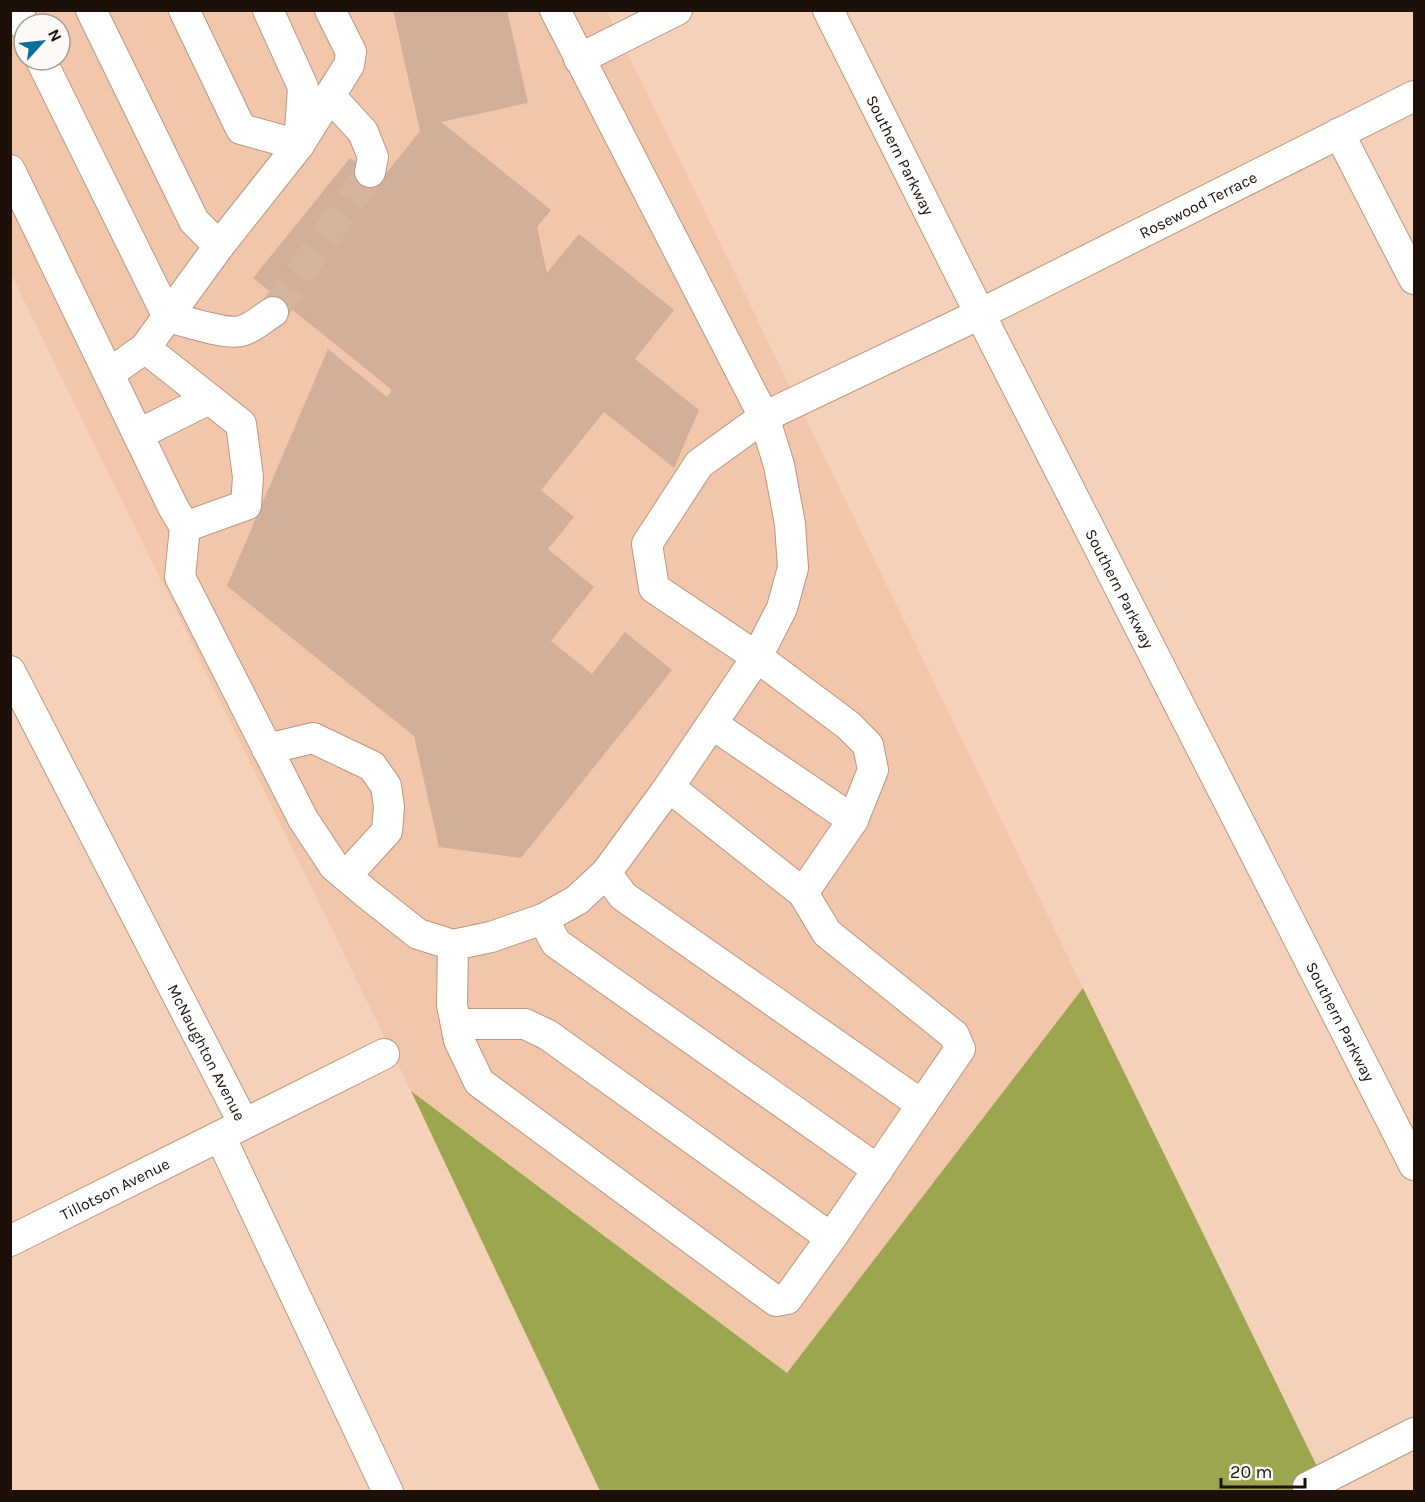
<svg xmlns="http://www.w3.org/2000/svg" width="1425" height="1502" font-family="Karla,sans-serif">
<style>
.built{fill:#f2c6aa;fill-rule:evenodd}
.forest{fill:#9ca64f}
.building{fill:#d2af98}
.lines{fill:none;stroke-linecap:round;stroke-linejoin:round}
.minor-tunnel{stroke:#d5b49e;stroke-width:30;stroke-dasharray:30 15;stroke-linecap:butt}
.minor-casing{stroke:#b99780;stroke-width:32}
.minor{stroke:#fff;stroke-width:30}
.labels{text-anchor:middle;stroke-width:4.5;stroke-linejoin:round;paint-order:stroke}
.street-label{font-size:16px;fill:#1d1008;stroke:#fdf9f7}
</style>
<rect width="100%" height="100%" fill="#f5d1b9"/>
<path class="built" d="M11,11H607L1083,988L787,1374L411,1091L11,274ZM24,24H60V60H24Z"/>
<path class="forest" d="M1083,988L1329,1491H600L411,1091L787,1373Z"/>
<path class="building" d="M393,10H507L528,103L441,122L551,210L537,227L547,273L579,234L674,310L635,359L699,410L674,468L604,412L541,490L574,517L548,549L594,587L551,641L592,674L625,632L672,670L521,858L439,847L414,736L227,586L328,349L387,397L392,390L253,278L350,158L380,181L420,131Z"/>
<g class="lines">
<path class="minor-tunnel" d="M273,312L370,172"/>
<defs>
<g id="minor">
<path d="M17,10L24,25"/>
<path d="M91,10L194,221L219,246"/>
<path d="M184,10L241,129L299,145L303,87L268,10"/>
<path id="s1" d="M828,10L980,314L1414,1165"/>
<path d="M579,59L677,10"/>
<path d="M41,60L168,317C184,321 226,335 241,331C253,328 263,318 273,312"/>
<path d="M330,96L363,132L373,157L370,172"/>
<path d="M1339,133L1414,279"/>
<path d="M10,170L173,507L185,527L180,577L303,819L334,866L366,893L418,934L453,945L491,937L543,919L577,900L606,873L669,787L757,657L782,608L793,568L790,524L779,465L764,417L555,10"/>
<path d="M145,348L241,424L248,477L246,505L185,527"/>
<path d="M110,373L145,348L219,246L299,145L349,65L351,52L330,10"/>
<path d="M139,434L209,399"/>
<path id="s2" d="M10,671L244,1124"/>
<path d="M712,724L853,820"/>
<path d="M267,749L313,738L372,766L386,786L389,807L387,831L346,876"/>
<path d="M606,873L623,896L922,1105"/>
<path id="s3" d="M803,893L853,820L873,770L868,745L848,725L757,657L654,588L647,544L699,464L764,417L980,314L1414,96"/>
<path d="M543,919L556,943L878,1170"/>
<path d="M453,945L452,1005L459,1040L479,1082L776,1301L787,1299L831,1238L960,1049L954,1035L827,933L803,893L669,787"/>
<path d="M456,1024H525L548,1035L831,1238"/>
<path d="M220,1136L388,1492"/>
<path id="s4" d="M10,1241L384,1054"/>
<path d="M1308,1487L1414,1433"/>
</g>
</defs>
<use href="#minor" class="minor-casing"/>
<use href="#minor" class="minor"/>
</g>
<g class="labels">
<g class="street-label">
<text dy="6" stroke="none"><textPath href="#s1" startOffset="162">Southern Parkway</textPath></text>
<text dy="6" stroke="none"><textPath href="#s3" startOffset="1137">Rosewood Terrace</textPath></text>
<text dy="6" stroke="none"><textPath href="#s1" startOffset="648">Southern Parkway</textPath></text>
<text dy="6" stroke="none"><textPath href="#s1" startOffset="1134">Southern Parkway</textPath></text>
<text dy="6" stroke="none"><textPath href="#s2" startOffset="429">McNaughton Avenue</textPath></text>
<text dy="6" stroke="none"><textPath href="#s4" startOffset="117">Tillotson Avenue</textPath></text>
</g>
</g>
<rect width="1425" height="1502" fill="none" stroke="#1d1008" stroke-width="24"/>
<g transform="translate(42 42) rotate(63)"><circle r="28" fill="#fdf9f7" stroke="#a39c97" stroke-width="1.5"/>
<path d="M0-4.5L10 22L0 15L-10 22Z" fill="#06719d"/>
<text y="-9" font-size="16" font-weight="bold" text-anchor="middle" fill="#1d1008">N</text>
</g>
<path d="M1221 1478v9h84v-9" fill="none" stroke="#1d1008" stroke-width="3"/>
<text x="1230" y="1478" font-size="18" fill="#1d1008" stroke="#fdf9f7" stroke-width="4.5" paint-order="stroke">20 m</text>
</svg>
